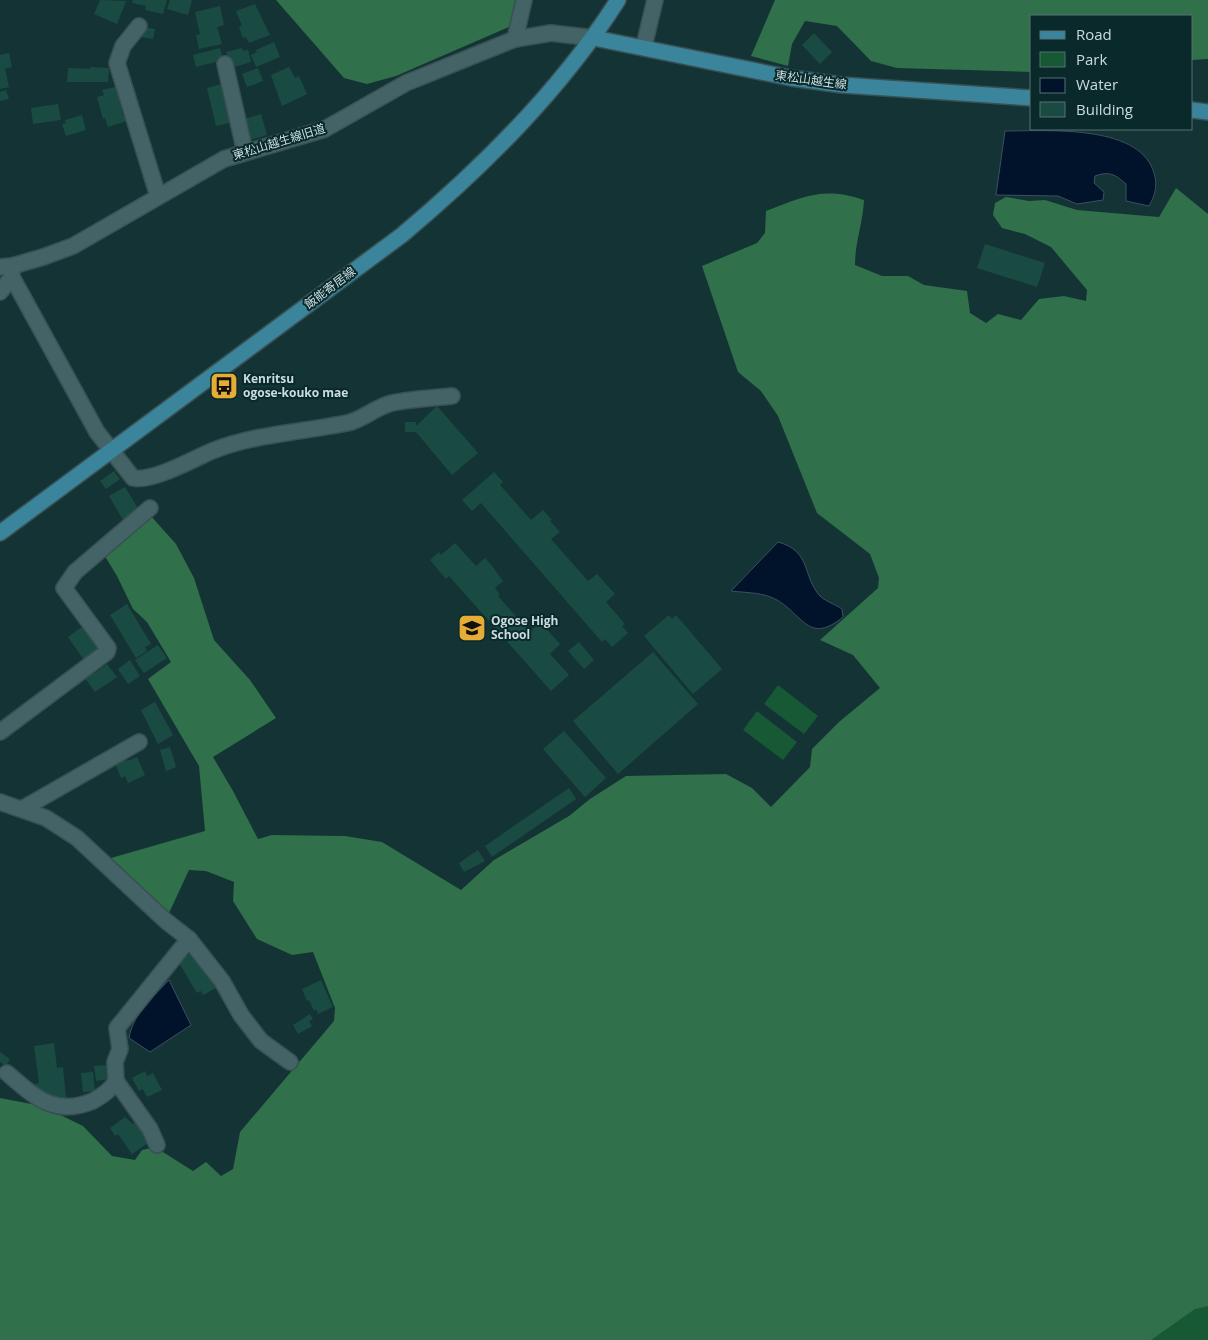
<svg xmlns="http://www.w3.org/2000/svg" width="1208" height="1340" font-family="'Open Sans','Noto Sans JP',sans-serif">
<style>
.green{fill:#165934}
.forest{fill:#30704a}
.water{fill:#00132a;stroke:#3d4f60}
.building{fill:#1a4b42}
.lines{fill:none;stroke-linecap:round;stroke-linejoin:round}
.minor-casing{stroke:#395053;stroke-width:18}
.major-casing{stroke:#395053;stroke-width:18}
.minor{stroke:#446366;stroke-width:15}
.major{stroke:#3a849c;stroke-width:15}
.labels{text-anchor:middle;stroke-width:4;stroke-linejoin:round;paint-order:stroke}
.street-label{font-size:12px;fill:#cbdcde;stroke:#09292b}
.poi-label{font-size:12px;font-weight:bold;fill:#cbdcde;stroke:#09292b;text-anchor:start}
</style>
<rect width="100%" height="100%" fill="#143335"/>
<g class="green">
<path d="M778,685L818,716L804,734L764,704Z"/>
<path d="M757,711L797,742L783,760L743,730Z"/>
<path d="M1208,1262V1340H1140Z"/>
</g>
<g class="forest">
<path d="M276,0H517L511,26L396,76L367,84L344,78Z"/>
<path d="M775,0H1208V59L1192,60V16H1032V72L897,68L871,61L837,26L805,21L792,44L788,66L751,56Z"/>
<path d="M1176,188L1208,214V1306L1195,1309L1151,1340H0V1098L42,1106L83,1126L112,1156L135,1160L142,1150L155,1147L193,1171L206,1162L221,1176L233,1169L240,1132L334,1021L335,1008L313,952L292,955L257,939L233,901L234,882L206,871L189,870L169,913L111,858L205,831L199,766L148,679L171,662L147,622L133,609L117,576L100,548L150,515L176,544L194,578L214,640L250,680L276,718L213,757L233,791L258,839L272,835L345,836L382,842L461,890L494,860L569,816L590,799L626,776L726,774L752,788L771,807L810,767L812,749L839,722L880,688L853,655L820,640L878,588L879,578L870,554L817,513L778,416L761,391L738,372L702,266L757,243L765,233L766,211C803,197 823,186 864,200C863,223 855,242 855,265L882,276H908L924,285L967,291L970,313L986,323L998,314L1021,320L1039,299L1064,296L1086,301L1087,290L1051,247L1025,234L1002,228L993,215L995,203L1006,197L1029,201L1045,200L1077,210L1159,217Z"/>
</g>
<g class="water">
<path d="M1005,131C1046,131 1136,124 1153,170C1158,183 1156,194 1149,206L1126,201V184C1115,174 1109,171 1095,176L1094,183L1104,192L1103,200L1077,204L1058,196L996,195Z"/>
<path d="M778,542C811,551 802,574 819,595C824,601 835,604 842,609L843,617C809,645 803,615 777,600C763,592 747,593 731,591Z"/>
<path d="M169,980L191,1025L150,1052L129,1038C133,1014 153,997 169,980Z"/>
</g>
<g class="building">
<path d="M100,0L126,1L117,24L94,14Z"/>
<path d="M133,0H167L163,14L145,10L146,6L132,3Z"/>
<path d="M170,0H192L188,15L167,9Z"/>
<path d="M255,4L270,35L249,43L246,37L243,38L239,27L242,26L236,11Z"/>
<path d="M220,6L224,25L217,27L222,44L199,49L196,35L200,34L195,12Z"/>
<path d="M143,27L155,29L153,39L141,37Z"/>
<path d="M814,33L832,52L820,64L802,45Z"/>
<path d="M274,42L280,57L256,67L251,55L257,52L256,50Z"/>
<path d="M220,48L223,60L196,67L193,55Z"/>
<path d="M242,48L243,51L248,50L251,62L231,68L226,52Z"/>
<path d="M9,53L12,67L5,69L9,87L0,89V55Z"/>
<path d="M90,67L109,68L108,82H67L68,68L90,69Z"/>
<path d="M289,67L295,78L299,76L307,94L282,106L271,75Z"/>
<path d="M258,68L263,81L247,87L242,74Z"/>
<path d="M225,83L234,122L216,126L207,88Z"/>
<path d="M119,86L120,93H118L123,116L125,115L127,121L108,127L105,118L103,119L97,97L104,95L102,90Z"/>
<path d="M6,90L9,99L0,101V92Z"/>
<path d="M58,104L61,120L33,124L31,108Z"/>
<path d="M261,114L267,135L250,140L244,119Z"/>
<path d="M82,115L86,130L66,136L62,124L66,123L65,120Z"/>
<path d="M985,244L1045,263L1037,287L977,268Z"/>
<path d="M437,406L478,453L452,475L416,432H405V422H416V426Z"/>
<path d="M114,471L120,479L106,489L100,481Z"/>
<path d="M494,472L503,482L500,485L531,520L543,510L552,520L550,521L560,532L551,539L588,581L597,574L615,594L606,602L625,624L622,626L628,633L612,647L605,639L602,642L481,503L472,511L462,500Z"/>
<path d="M125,487L139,510L123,520L109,496Z"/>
<path d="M455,543L476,566L485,558L492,566L503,581L495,588L500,595L498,596L530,632L540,622L560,644L550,654L569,675L551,691L449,576L446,579L430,560L439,552L441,555Z"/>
<path d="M127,604L151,644L145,647L147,651L136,658L110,615Z"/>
<path d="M669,615L672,619L676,615L722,669L693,694L644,636Z"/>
<path d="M86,624L104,650L86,663L68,637Z"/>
<path d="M579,642L594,660L584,669L568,651Z"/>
<path d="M158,645L167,658L144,673L135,660Z"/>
<path d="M653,652L698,704L618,774L573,721Z"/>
<path d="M130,660L140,676L128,684L118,669Z"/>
<path d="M107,664L117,677L95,692L82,674L91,668L95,673Z"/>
<path d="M155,702L173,735L158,744L141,710Z"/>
<path d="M564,731L606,778L585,797L543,749Z"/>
<path d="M170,747L176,767L166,771L160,750Z"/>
<path d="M125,757L127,761L137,757L145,775L128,783L125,776L121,778L116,765L118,764L117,761Z"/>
<path d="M569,788L576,799L492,857L485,846Z"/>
<path d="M478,850L485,861L464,872L459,863Z"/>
<path d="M194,950L216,988L203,995L201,991L197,993L179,963Z"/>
<path d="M321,980L333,1007L318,1014L316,1009L314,1011L309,1000L307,1001L302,989Z"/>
<path d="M310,1014L313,1019L309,1021L312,1026L298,1034L293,1025Z"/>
<path d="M54,1043L57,1068L63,1067L66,1098L54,1100L36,1093L35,1084L39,1083L34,1046Z"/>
<path d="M0,1052L10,1059L6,1066L0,1062Z"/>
<path d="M108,1065L110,1079L96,1081L94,1066Z"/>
<path d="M145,1071L147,1076L153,1073L162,1090L147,1097L143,1089L139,1091L132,1078Z"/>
<path d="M93,1072L95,1091L83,1092L81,1073Z"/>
<path d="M125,1117L133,1124L136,1122L148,1143L132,1154L118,1134L115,1136L110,1128Z"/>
</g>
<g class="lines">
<defs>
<g id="minor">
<path d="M139,26L123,46L117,63L158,196"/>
<path d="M515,39L524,0"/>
<path d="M644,46L655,0"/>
<path d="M225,64L245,152"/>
<path d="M12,266V277L97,432L133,478C153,482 193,459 212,451C254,434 303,432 347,423C363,420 375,407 392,403C411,399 433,398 452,396"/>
<path d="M0,267L12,266L43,257L73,246L224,159L325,129L406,83L515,39L551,33L594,38"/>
<path d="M0,292L12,277"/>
<path d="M0,732L107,652L108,648L64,588L75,572L150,508"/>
<path d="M0,802L46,818L77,838L166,921L189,939L222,981L241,1015L261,1041L290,1062"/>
<path d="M22,809L139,742"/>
<path d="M7,1073C35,1097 54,1117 93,1101C102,1096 111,1090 116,1081L115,1062L120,1049L117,1028L189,939"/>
<path d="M116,1081L150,1129L157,1145"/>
</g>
<g id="major">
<path d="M594,38L791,78L842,85L1032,98"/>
<path d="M1192,110L1208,112"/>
<path d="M0,533L402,235C483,167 561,90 618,0"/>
</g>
</defs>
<use href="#minor" class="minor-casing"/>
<use href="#major" class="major-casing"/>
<use href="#minor" class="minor"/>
<use href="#major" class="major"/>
</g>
<defs>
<symbol id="bus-square" viewBox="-11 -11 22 22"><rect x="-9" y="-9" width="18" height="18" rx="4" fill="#e5ad35" stroke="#09292b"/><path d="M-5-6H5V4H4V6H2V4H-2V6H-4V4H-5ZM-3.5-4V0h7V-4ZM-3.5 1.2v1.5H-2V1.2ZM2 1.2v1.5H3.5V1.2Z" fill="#111"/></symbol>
<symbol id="school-square" viewBox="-11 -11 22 22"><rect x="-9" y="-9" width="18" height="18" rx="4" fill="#e5ad35" stroke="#09292b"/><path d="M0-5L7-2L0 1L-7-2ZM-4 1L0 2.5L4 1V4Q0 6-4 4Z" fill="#111"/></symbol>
</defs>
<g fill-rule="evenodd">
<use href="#bus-square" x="208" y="370" width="32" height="32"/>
<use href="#school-square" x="456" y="612" width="32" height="32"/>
</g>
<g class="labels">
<g class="street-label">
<text transform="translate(811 80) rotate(8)" y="4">東松山越生線</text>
<text transform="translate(279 142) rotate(-17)" y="4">東松山越生線旧道</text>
<text transform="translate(330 288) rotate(-37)" y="4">飯能寄居線</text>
</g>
<g class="poi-label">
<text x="243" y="383">Kenritsu<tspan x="243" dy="14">ogose-kouko mae</tspan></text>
<text x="491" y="625">Ogose High<tspan x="491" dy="14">School</tspan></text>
</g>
</g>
<rect x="1030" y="15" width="162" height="115" fill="#09292b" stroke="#577173"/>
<rect x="1040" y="31" width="25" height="8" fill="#3a849c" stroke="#577173"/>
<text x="1076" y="40" font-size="15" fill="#cbdcde">Road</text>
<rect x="1040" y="52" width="25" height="15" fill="#165934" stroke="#577173"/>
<text x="1076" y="65" font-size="15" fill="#cbdcde">Park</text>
<rect x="1040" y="78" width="25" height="15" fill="#00132a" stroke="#577173"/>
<text x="1076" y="90" font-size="15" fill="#cbdcde">Water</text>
<rect x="1040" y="102" width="25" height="15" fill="#1a4b42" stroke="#577173"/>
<text x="1076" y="115" font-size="15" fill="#cbdcde">Building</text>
</svg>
